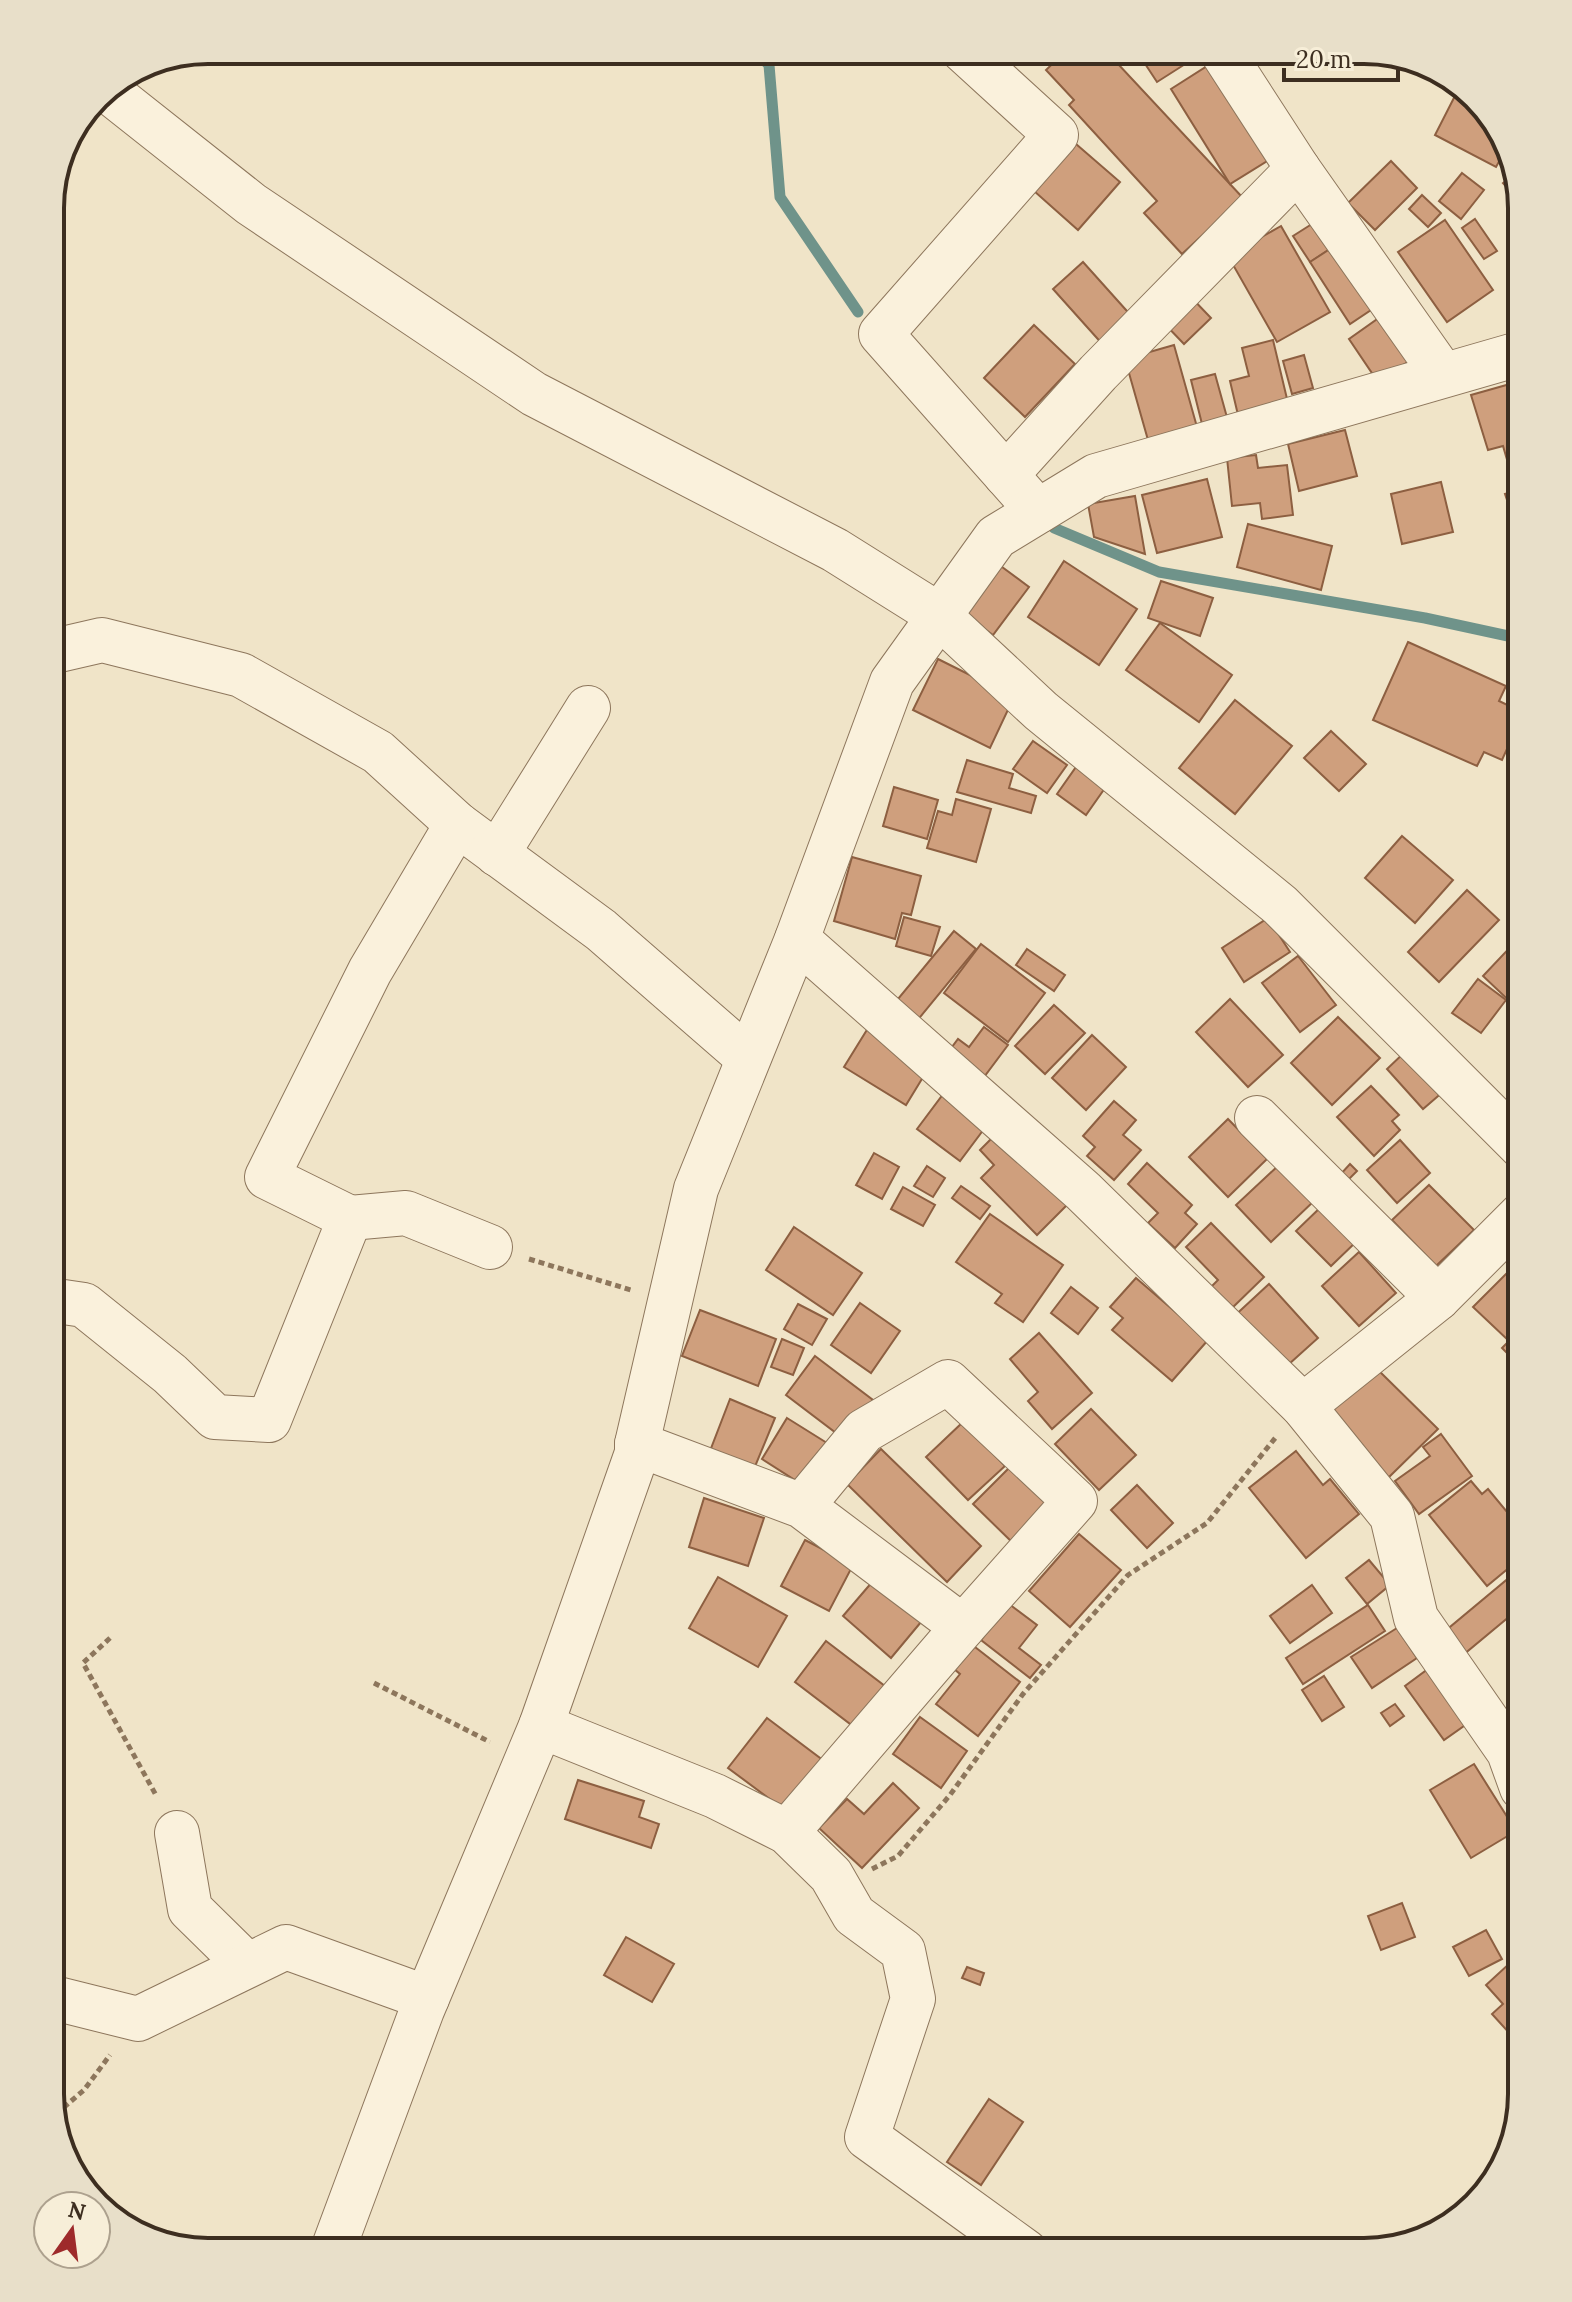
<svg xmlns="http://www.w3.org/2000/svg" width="1572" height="2302" font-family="Lora,serif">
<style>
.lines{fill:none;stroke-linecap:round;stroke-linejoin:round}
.stream{stroke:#6f938a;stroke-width:11}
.building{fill:#cf9f7d;stroke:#8d5f41;stroke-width:2}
.minor-casing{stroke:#8d765c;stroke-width:46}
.path{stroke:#8d765c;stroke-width:5;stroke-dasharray:6 4;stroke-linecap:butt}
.minor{stroke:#faf1dc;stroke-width:44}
.rim{fill:none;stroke:#3d2e20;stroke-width:4}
</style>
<rect width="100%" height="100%" fill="#f0e4c8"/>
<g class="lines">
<g class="stream">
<path d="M755,50L769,65L780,197L858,312"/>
<path d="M1054,528L1159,572L1425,618L1522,639"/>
</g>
</g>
<g class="building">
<path d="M1067,50H1105L1243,198L1182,254L1144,213L1157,201L1069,105L1074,100L1046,70Z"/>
<path d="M1136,50H1199L1201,54L1157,82Z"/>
<path d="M1212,63L1272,158L1230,184L1171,89Z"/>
<path d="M1458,90L1501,130L1506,149L1496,167L1435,135Z"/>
<path d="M1076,144L1120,182L1078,230L1034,191Z"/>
<path d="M1391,161L1417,188L1375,230L1348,203Z"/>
<path d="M1462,173L1484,190L1461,219L1439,201Z"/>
<path d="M1513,175L1520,202L1503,183Z"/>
<path d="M1422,195L1441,213L1428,227L1409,209Z"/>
<path d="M1475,219L1497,251L1484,259L1462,228Z"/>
<path d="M1445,220L1493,290L1447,322L1398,252Z"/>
<path d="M1315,222L1332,248L1310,262L1293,236Z"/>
<path d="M1281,226L1330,312L1277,342L1228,256Z"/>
<path d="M1339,243L1380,304L1350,324L1310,262Z"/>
<path d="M1083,262L1135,320L1105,347L1053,289Z"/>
<path d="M1187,293L1211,318L1184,344L1160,319Z"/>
<path d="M1383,315L1412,359L1378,382L1349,339Z"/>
<path d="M1034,325L1075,364L1025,417L984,378Z"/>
<path d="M1273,340L1288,403L1238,415L1230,381L1249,376L1242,348Z"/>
<path d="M1174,345L1197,427L1148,440L1125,359Z"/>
<path d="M1304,355L1313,388L1292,394L1283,361Z"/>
<path d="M1215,374L1228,421L1203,428L1191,380Z"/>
<path d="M1517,382L1522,397V459L1508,463L1503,446L1488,450L1471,395Z"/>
<path d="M1345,430L1357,476L1299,491L1288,444Z"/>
<path d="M1256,455L1258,468L1287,465L1293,515L1262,519L1260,503L1232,506L1227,458Z"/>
<path d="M1207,479L1222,537L1157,553L1142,495Z"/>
<path d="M1441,482L1453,532L1402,544L1391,494Z"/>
<path d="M1522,489V560L1511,532L1517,530L1505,494Z"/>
<path d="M1135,496L1145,554L1094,537L1088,504Z"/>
<path d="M1248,524L1332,546L1321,590L1237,567Z"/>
<path d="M1064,561L1137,609L1099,665L1028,617Z"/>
<path d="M998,564L1029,587L993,635L962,613Z"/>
<path d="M1161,581L1213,598L1200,636L1148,618Z"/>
<path d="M1160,623L1232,675L1199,722L1126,670Z"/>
<path d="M1408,642L1506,686L1499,701L1522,712V716L1502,760L1484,752L1477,766L1373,720Z"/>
<path d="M938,659L1014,697L990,748L913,710Z"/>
<path d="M1235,700L1292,746L1235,814L1179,768Z"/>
<path d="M1331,731L1366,764L1339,791L1304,758Z"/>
<path d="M1033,741L1067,765L1047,793L1013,769Z"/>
<path d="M967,760L1013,774L1009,788L1036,796L1031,813L957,792Z"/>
<path d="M1076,767L1105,788L1086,815L1057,794Z"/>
<path d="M894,787L938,800L927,839L883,826Z"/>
<path d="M956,799L991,809L976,862L927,848L938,811L952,815Z"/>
<path d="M1402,836L1453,880L1415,923L1365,878Z"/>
<path d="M1522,850V870L1512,860Z"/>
<path d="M852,857L921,876L911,915L902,913L895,939L834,921Z"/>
<path d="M1467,890L1499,920L1439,982L1408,952Z"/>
<path d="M904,917L940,927L931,956L896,946Z"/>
<path d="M1268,918L1290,952L1244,982L1222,948Z"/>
<path d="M954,931L976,949L916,1022L893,1005Z"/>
<path d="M1516,941L1522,946V1013L1483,976Z"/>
<path d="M981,944L1045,993L1008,1042L944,993Z"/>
<path d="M1027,949L1065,975L1054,991L1016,965Z"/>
<path d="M1298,956L1336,1005L1300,1032L1262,983Z"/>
<path d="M1478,979L1506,1000L1481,1033L1452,1013Z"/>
<path d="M1230,999L1283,1055L1248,1087L1196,1032Z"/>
<path d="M1054,1005L1085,1033L1045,1074L1015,1046Z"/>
<path d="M1338,1017L1380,1058L1332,1105L1291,1063Z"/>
<path d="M873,1020L928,1069L906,1105L844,1067Z"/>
<path d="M984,1027L1008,1045L978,1085L943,1059L958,1039L969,1047Z"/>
<path d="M1092,1035L1126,1067L1086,1110L1052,1078Z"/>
<path d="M1407,1050L1444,1091L1423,1109L1387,1069Z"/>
<path d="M1371,1086L1399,1115L1392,1121L1400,1130L1374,1156L1337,1117Z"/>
<path d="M947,1089L990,1121L960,1161L917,1129Z"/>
<path d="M1114,1101L1136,1120L1123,1135L1141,1150L1114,1180L1087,1156L1095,1147L1083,1136Z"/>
<path d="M1228,1119L1267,1159L1228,1197L1189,1157Z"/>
<path d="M1001,1129L1072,1200L1037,1235L981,1178L994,1165L980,1150Z"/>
<path d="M1400,1140L1430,1173L1397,1203L1367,1170Z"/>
<path d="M874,1153L899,1167L882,1199L856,1185Z"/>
<path d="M1147,1163L1192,1205L1185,1213L1197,1224L1175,1248L1148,1223L1158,1213L1128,1184Z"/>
<path d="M1280,1164L1315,1200L1271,1242L1236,1205Z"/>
<path d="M1350,1164L1357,1171L1345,1183L1339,1176Z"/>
<path d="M927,1166L945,1178L933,1197L914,1186Z"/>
<path d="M1429,1185L1474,1230L1436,1266L1392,1220Z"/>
<path d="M961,1186L990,1206L980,1219L952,1198Z"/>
<path d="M903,1187L935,1205L923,1226L891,1209Z"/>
<path d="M1324,1204L1358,1240L1331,1266L1296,1231Z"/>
<path d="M990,1214L1063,1265L1023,1322L995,1303L1002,1294L956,1262Z"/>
<path d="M1211,1223L1264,1277L1229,1311L1208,1290L1218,1280L1186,1247Z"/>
<path d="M794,1227L862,1273L833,1315L766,1270Z"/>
<path d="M1359,1252L1396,1293L1359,1326L1322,1286Z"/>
<path d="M1512,1268L1522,1278V1368L1502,1348L1509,1341L1473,1307Z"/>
<path d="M1136,1278L1208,1340L1172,1381L1112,1330L1123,1318L1110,1307Z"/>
<path d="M1269,1284L1318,1338L1279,1373L1230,1320Z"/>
<path d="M1071,1287L1098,1308L1078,1334L1051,1313Z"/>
<path d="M860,1303L900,1331L871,1373L831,1345Z"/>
<path d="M798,1304L827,1319L812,1345L784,1329Z"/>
<path d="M700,1310L776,1339L758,1386L682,1356Z"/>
<path d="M1039,1333L1092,1393L1052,1429L1028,1401L1038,1392L1010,1359Z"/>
<path d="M782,1339L804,1348L793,1375L771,1367Z"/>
<path d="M815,1356L873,1400L844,1439L786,1395Z"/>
<path d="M1371,1363L1438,1429L1387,1479L1321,1413Z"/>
<path d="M730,1399L775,1418L754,1469L710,1451Z"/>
<path d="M1091,1409L1136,1455L1099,1490L1055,1444Z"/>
<path d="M787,1418L835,1448L809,1489L762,1459Z"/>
<path d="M963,1422L1005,1466L968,1500L926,1457Z"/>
<path d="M1522,1430V1458L1508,1444Z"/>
<path d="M1441,1434L1472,1476L1419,1514L1395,1481L1430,1456L1423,1447Z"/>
<path d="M881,1449L981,1546L947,1582L847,1484Z"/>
<path d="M1296,1451L1323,1485L1330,1479L1359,1514L1306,1558L1249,1488Z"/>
<path d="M1010,1467L1053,1509L1016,1546L973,1504Z"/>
<path d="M1471,1481L1482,1494L1488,1489L1522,1530V1557L1487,1586L1429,1515Z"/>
<path d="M1137,1485L1173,1523L1147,1548L1111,1510Z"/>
<path d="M704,1498L764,1518L748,1566L689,1547Z"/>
<path d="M1079,1534L1121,1570L1070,1627L1029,1591Z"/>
<path d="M805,1540L853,1565L829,1611L781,1586Z"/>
<path d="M1369,1560L1390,1585L1367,1604L1346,1578Z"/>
<path d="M1522,1567V1606L1463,1655L1444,1632Z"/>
<path d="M718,1577L787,1616L758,1667L689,1628Z"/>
<path d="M873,1581L921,1622L891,1658L843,1616Z"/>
<path d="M1312,1585L1332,1613L1290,1643L1270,1616Z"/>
<path d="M1009,1604L1037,1625L1019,1648L1041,1665L1030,1678L981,1640Z"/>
<path d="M1368,1605L1385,1631L1303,1684L1286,1658Z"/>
<path d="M1397,1628L1417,1658L1372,1688L1351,1657Z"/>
<path d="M966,1640L1020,1682L978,1736L936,1704L960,1674L948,1664Z"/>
<path d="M826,1641L894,1693L862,1733L795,1682Z"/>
<path d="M1432,1666L1471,1721L1444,1740L1405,1686Z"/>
<path d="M1324,1676L1344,1707L1322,1721L1302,1690Z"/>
<path d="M1395,1704L1404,1716L1390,1726L1381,1713Z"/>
<path d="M920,1717L967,1751L941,1788L893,1754Z"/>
<path d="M767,1718L828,1764L790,1814L728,1768Z"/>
<path d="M1474,1764L1516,1831L1471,1858L1430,1790Z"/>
<path d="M578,1780L644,1801L639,1817L659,1824L651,1848L565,1819Z"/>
<path d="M893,1783L919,1808L862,1868L819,1828L847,1799L864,1814Z"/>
<path d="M1402,1903L1415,1937L1381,1950L1368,1916Z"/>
<path d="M1486,1930L1502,1959L1469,1976L1453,1947Z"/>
<path d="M626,1937L674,1964L652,2002L604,1975Z"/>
<path d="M1522,1952V2047L1492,2014L1503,2004L1486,1985Z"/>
<path d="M967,1967L984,1973L980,1985L962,1978Z"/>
<path d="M989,2099L1023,2122L981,2185L947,2162Z"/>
</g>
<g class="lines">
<defs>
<g id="minor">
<path d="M963,50L1056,135L881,334L1038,511"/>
<path d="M1221,50L1298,169L1443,375"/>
<path d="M107,90L251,204L534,394L835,550L937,614L1041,711L1280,905L1522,1147"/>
<path d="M1006,475L1098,373L1298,169"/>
<path d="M50,652L102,640L241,675L378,752L457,824L601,930L748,1058"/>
<path d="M497,854L588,708"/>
<path d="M797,939L1083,1191L1303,1406L1392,1516L1416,1618L1509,1752L1522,1788"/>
<path d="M1257,1118L1438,1298"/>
<path d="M350,1218L406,1213L490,1247"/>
<path d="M50,1300L84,1305L170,1374L215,1417L269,1420L350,1218L267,1177L370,971L457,824"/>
<path d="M1303,1406L1438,1298L1522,1214"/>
<path d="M637,1444L802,1506L963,1627L1075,1501L948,1382L864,1431L802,1506"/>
<path d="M541,1726L715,1796L787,1832L831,1875L854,1915L903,1951L913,1999L867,2137L1026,2252"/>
<path d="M787,1832L963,1627"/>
<path d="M177,1833L190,1909L246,1964"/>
<path d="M50,1997L138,2019L286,1947L427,1998"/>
<path d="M332,2252L422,2010L541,1726L637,1453V1444L696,1189L797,939L892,682L996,537L1096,476L1522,353"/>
</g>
</defs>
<use href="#minor" class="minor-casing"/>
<g class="path">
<path d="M529,1259L631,1290"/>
<path d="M110,1638L83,1663L157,1797"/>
<path d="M374,1683L490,1742"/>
<path d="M872,1869L898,1856L950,1795L1023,1694L1128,1575L1207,1523L1276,1437"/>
<path d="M56,2114L84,2090L110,2055"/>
</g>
<use href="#minor" class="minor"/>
</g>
<path d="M0 0H1572V2302H0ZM208 64H1364A144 144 0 0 1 1508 208V2094A144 144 0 0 1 1364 2238H208A144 144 0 0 1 64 2094V208A144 144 0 0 1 208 64Z" fill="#e8dfc9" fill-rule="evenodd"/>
<path class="rim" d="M208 64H1364A144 144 0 0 1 1508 208V2094A144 144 0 0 1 1364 2238H208A144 144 0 0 1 64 2094V208A144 144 0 0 1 208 64Z"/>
<g transform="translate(72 2230) rotate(14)"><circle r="38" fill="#f7eed8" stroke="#ada18e" stroke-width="2"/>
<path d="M0-6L14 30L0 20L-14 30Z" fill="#9e2a2b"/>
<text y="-12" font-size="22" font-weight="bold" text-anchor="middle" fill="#3d2e20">N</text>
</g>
<path d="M1284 68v12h114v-12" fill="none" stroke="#3d2e20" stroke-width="4"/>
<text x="1296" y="68" font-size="24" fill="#3d2e20" stroke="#f7eed8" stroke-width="6" paint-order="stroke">20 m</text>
</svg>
